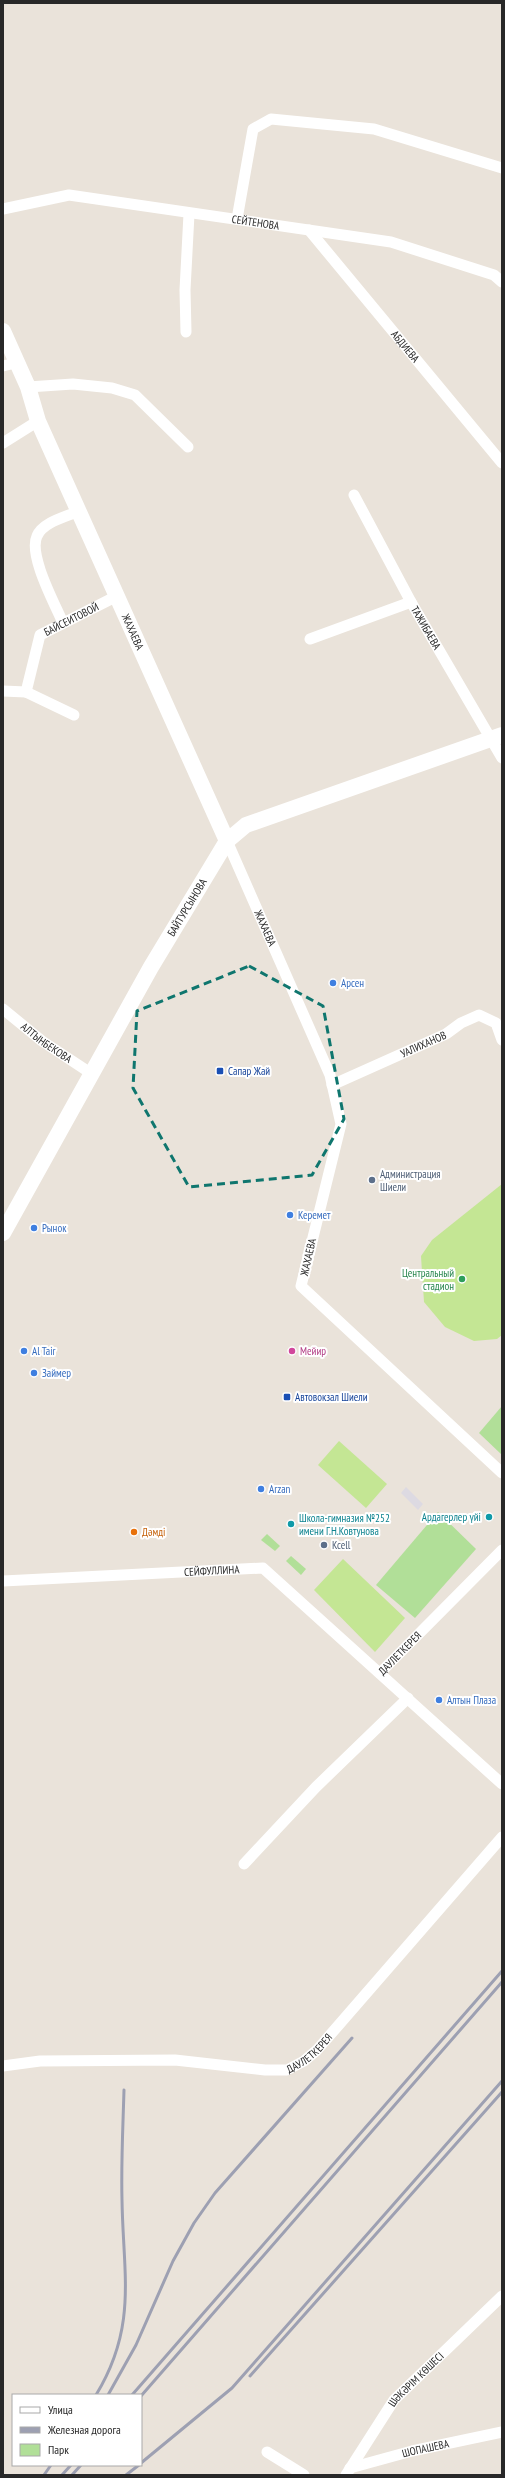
<svg xmlns="http://www.w3.org/2000/svg" width="505" height="2478" font-family="'PT Sans Narrow',sans-serif">
<style>
.industrial{fill:#dddae2}
.green{fill:#b1df98}
.pitch{fill:#c4e694}
.lines{fill:none;stroke-linecap:round;stroke-linejoin:round}
.street{stroke:#fff;stroke-width:11}
.secondary{stroke:#fff;stroke-width:16}
.rail{stroke:#9da0b2;stroke-width:3}
.marked{fill:none;stroke:#0f766e;stroke-width:3;stroke-dasharray:8 5;stroke-linejoin:round}
.shop-dot{fill:#3f7fe0;stroke:#fff;stroke-width:1.5}
.transit-dot{fill:#1a4fb4;stroke:#fff;stroke-width:1.5}
.service-dot{fill:#5c6f8a;stroke:#fff;stroke-width:1.5}
.leisure-dot{fill:#2e9e5b;stroke:#fff;stroke-width:1.5}
.hotel-dot{fill:#d1479c;stroke:#fff;stroke-width:1.5}
.culture-dot{fill:#0f9aa8;stroke:#fff;stroke-width:1.5}
.food-dot{fill:#e8710a;stroke:#fff;stroke-width:1.5}
.labels{text-anchor:middle;stroke-width:4;stroke-linejoin:round;paint-order:stroke}
.street-label{font-size:11px;fill:#282828;stroke:#fff}
.shop-label{font-size:11px;fill:#366cbe;stroke:#fff;text-anchor:start}
.transit-label{font-size:11px;fill:#164399;stroke:#fff;text-anchor:start}
.service-label{font-size:11px;fill:#4e5e75;stroke:#fff;text-anchor:start}
.leisure-label{font-size:11px;fill:#27864d;stroke:#fff;text-anchor:end}
.hotel-label{font-size:11px;fill:#b23c85;stroke:#fff;text-anchor:start}
.culture-label{font-size:11px;fill:#0d838f;stroke:#fff;text-anchor:end}
.food-label{font-size:11px;fill:#c56008;stroke:#fff;text-anchor:start}
</style>
<rect width="100%" height="100%" fill="#eae3da"/>
<path class="industrial" d="M406,1487L423,1504L418,1510L401,1493Z"/>
<g class="green">
<path d="M502,1406V1455L479,1433Z"/>
<path d="M438,1512L476,1549L415,1618L376,1585Z"/>
<path d="M267,1534L280,1546L275,1551L261,1540Z"/>
<path d="M291,1556L306,1569L301,1575L286,1561Z"/>
</g>
<g class="pitch">
<path d="M502,1184V1335L497,1339L474,1341L445,1327L424,1302L421,1256L432,1240Z"/>
<path d="M339,1441L387,1484L366,1508L318,1465Z"/>
<path d="M343,1559L405,1618L375,1652L314,1590Z"/>
</g>
<g class="lines">
<g class="street">
<path id="s1" d="M3,209L69,195L391,242L494,275L502,282"/>
<path d="M237,219L253,129L271,119L374,129L502,168"/>
<path id="s2" d="M309,230L502,463"/>
<path d="M186,332L185,290L189,214"/>
<path d="M3,366L15,363"/>
<path d="M28,387L73,384L112,388L135,395L188,447"/>
<path d="M3,443L38,421"/>
<path id="s3" d="M354,495L411,602L502,758"/>
<path d="M63,623C55,604 28,555 37,536C43,522 66,517 79,511"/>
<path d="M310,639L411,602"/>
<path d="M3,691L26,692"/>
<path id="s4" d="M74,715L26,692L40,635L117,596"/>
<path id="s5" d="M227,841L330,1075L341,1124L301,1286L502,1473"/>
<path id="s6" d="M3,1009L42,1041L92,1074"/>
<path id="s7" d="M332,1085L446,1034L461,1023L479,1015L496,1023L502,1040"/>
<path id="s8" d="M3,1581L263,1568L502,1784"/>
<path id="s9" d="M380,1673L502,1550"/>
<path d="M244,1864L316,1787L408,1698"/>
<path id="s10" d="M3,2066L40,2061L175,2060L265,2070H287L304,2061L317,2050L502,1837"/>
<path d="M267,2452L304,2475"/>
<path id="s11" d="M350,2468L412,2451L502,2432"/>
<path id="s12" d="M346,2475L394,2400L502,2296"/>
</g>
<g class="secondary">
<path id="s13" d="M3,331L28,387L38,421L227,841"/>
<path id="s14" d="M3,1233L151,967L227,841L246,825L502,735"/>
</g>
<g class="rail">
<path d="M250,2376L502,2092"/>
<path d="M96,2395C138,2326 123,2274 122,2200C121,2163 123,2126 124,2090"/>
<path d="M108,2395L136,2345L173,2261L194,2223L215,2193L352,2038"/>
<path d="M132,2395L502,1971"/>
<path d="M141,2396L502,1982"/>
<path d="M141,2463L232,2388L502,2081"/>
<path d="M44,2475L51,2465"/>
<path d="M62,2475L71,2465"/>
<path d="M72,2475L81,2465"/>
<path d="M126,2475L139,2465"/>
</g>
</g>
<path class="marked" d="M249,966L323,1006L344,1119L312,1175L189,1187L133,1088L137,1011Z"/>
<g class="shop-dot">
<circle cx="333" cy="983" r="4"/>
<circle cx="290" cy="1215" r="4"/>
<circle cx="34" cy="1228" r="4"/>
<circle cx="24" cy="1351" r="4"/>
<circle cx="34" cy="1373" r="4"/>
<circle cx="261" cy="1489" r="4"/>
<circle cx="439" cy="1700" r="4"/>
</g>
<g class="transit-dot">
<rect x="216" y="1067" width="8" height="8" rx="2"/>
<rect x="283" y="1393" width="8" height="8" rx="2"/>
</g>
<g class="service-dot">
<circle cx="372" cy="1180" r="4"/>
<circle cx="324" cy="1545" r="4"/>
</g>
<circle class="leisure-dot" cx="462" cy="1279" r="4"/>
<circle class="hotel-dot" cx="292" cy="1351" r="4"/>
<g class="culture-dot">
<circle cx="489" cy="1517" r="4"/>
<circle cx="291" cy="1524" r="4"/>
</g>
<circle class="food-dot" cx="134" cy="1532" r="4"/>
<g class="labels">
<g class="street-label">
<text dy="4" stroke="none"><textPath href="#s1" startOffset="256">СЕЙТЕНОВА</textPath></text>
<text dy="4" stroke="none"><textPath href="#s2" startOffset="151">АБДИЕВА</textPath></text>
<text dy="4" stroke="none"><textPath href="#s4" startOffset="147">БАЙСЕИТОВОЙ</textPath></text>
<text dy="4" stroke="none"><textPath href="#s3" startOffset="151">ТАЖИБАЕВА</textPath></text>
<text dy="4" stroke="none"><textPath href="#s13" startOffset="328">ЖАХАЕВА</textPath></text>
<text dy="4" stroke="none"><textPath href="#s14" startOffset="374">БАЙТУРСЫНОВА</textPath></text>
<text dy="4" stroke="none"><textPath href="#s5" startOffset="95">ЖАХАЕВА</textPath></text>
<text dy="4" stroke="none"><textPath href="#s6" startOffset="55">АЛТЫНБЕКОВА</textPath></text>
<text dy="4" stroke="none"><textPath href="#s7" startOffset="100">УАЛИХАНОВ</textPath></text>
<text transform="translate(308 1257) rotate(-77)" y="4">ЖАХАЕВА</text>
<text dy="4" stroke="none"><textPath href="#s8" startOffset="209">СЕЙФУЛЛИНА</textPath></text>
<text dy="4" stroke="none"><textPath href="#s9" startOffset="28">ДАУЛЕТКЕРЕЯ</textPath></text>
<text dy="4" stroke="none"><textPath href="#s10" startOffset="313">ДАУЛЕТКЕРЕЯ</textPath></text>
<text dy="4" stroke="none"><textPath href="#s12" startOffset="119">ШӘКӘРІМ КӨШЕСІ</textPath></text>
<text dy="4" stroke="none"><textPath href="#s11" startOffset="78">ШОПАШЕВА</textPath></text>
</g>
<g class="shop-label">
<text x="341" y="987">Арсен</text>
<text x="298" y="1219">Керемет</text>
<text x="42" y="1232">Рынок</text>
<text x="32" y="1355">Al Tair</text>
<text x="42" y="1377">Займер</text>
<text x="269" y="1493">Arzan</text>
<text x="447" y="1704">Алтын Плаза</text>
</g>
<g class="transit-label">
<text x="228" y="1075">Сапар Жай</text>
<text x="295" y="1401">Автовокзал Шиели</text>
</g>
<g class="service-label">
<text x="380" y="1178">Администрация<tspan x="380" dy="13">Шиели</tspan></text>
<text x="332" y="1549">Kcell</text>
</g>
<g class="leisure-label">
<text x="454" y="1277">Центральный<tspan x="454" dy="13">стадион</tspan></text>
</g>
<g class="hotel-label">
<text x="300" y="1355">Мейир</text>
</g>
<g class="culture-label">
<text x="481" y="1521">Ардагерлер үйі</text>
<text x="299" y="1522" text-anchor="start">Школа-гимназия №252<tspan x="299" dy="13">имени Г.Н.Ковтунова</tspan></text>
</g>
<g class="food-label">
<text x="142" y="1536">Дәмді</text>
</g>
</g>
<rect width="505" height="2478" fill="none" stroke="#282828" stroke-width="8"/>
<rect x="12" y="2394" width="130" height="72" fill="#ffffff" stroke="#a9a9a9"/>
<rect x="20" y="2407" width="20" height="6" fill="#ffffff" stroke="#a9a9a9"/>
<text x="48" y="2414" font-size="12" fill="#282828">Улица</text>
<rect x="20" y="2427" width="20" height="6" fill="#9da0b2" stroke="#a9a9a9"/>
<text x="48" y="2434" font-size="12" fill="#282828">Железная дорога</text>
<rect x="20" y="2444" width="20" height="12" fill="#b1df98" stroke="#a9a9a9"/>
<text x="48" y="2454" font-size="12" fill="#282828">Парк</text>
</svg>
